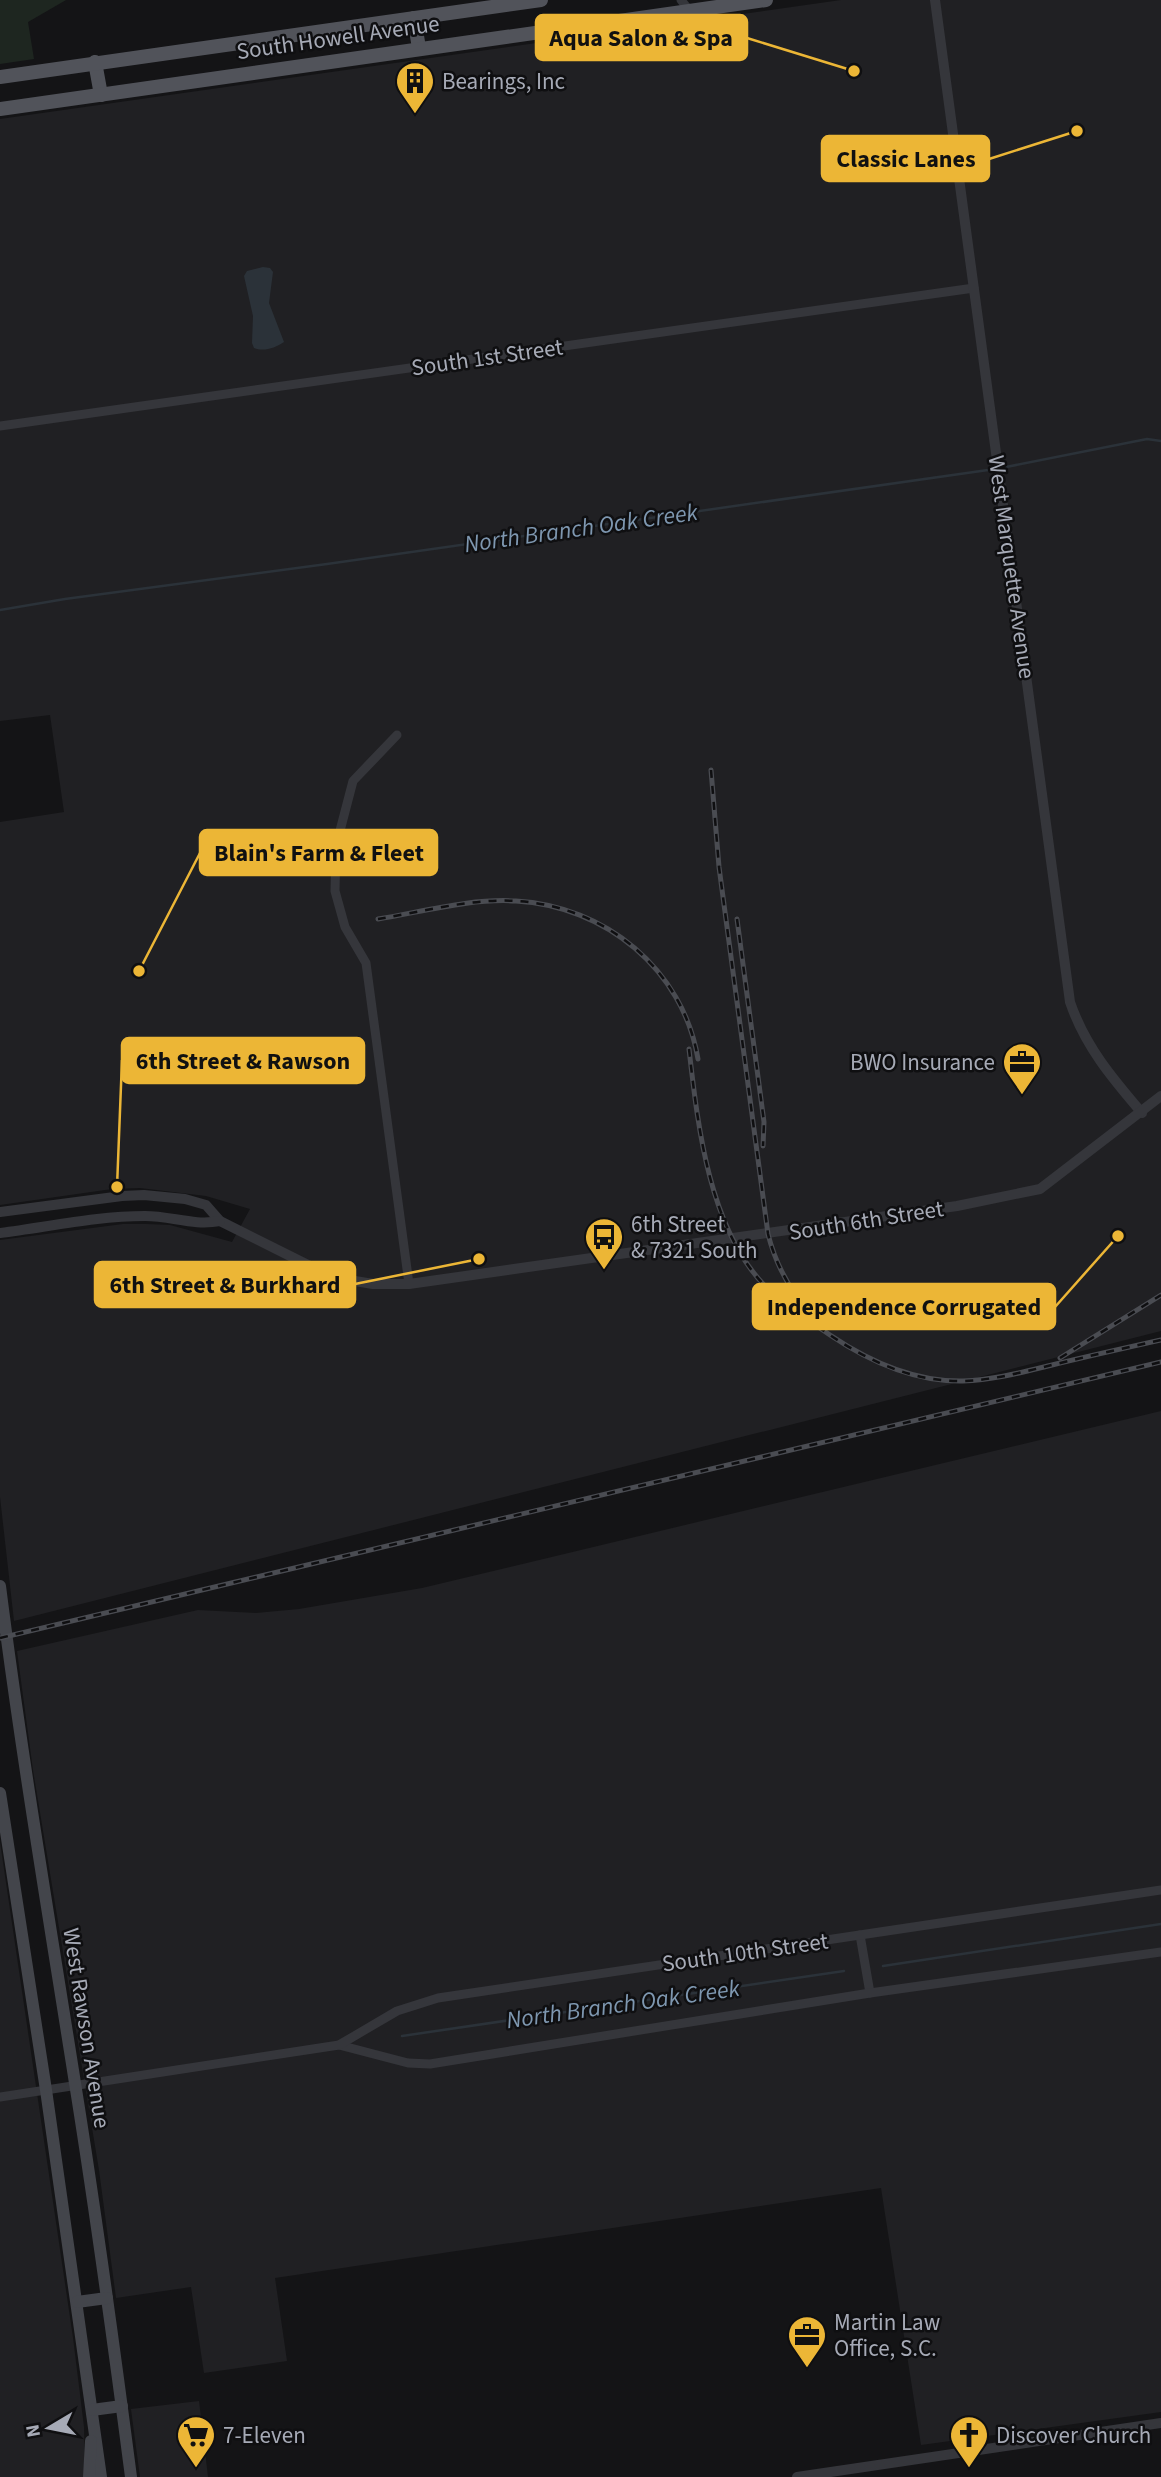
<svg xmlns="http://www.w3.org/2000/svg" width="1161" height="2477" font-family="'Source Sans 3',sans-serif">
<style>
.built{fill:#202023}
.green{fill:#1e2620}
.water{fill:#2b3239}
.lines{fill:none;stroke-linecap:round;stroke-linejoin:round}
.stream{stroke:#2b3239;stroke-width:2.5}
.minor{stroke:#35363b;stroke-width:9}
.tertiary{stroke:#35363b;stroke-width:10}
.secondary{stroke:#43454b;stroke-width:12}
.primary{stroke:#51535a;stroke-width:14}
.rail-casing{stroke:#4a4c52;stroke-width:5}
.rail{stroke:#0f0f11;stroke-width:2.5;stroke-dasharray:8;stroke-linecap:butt}
.labels{text-anchor:middle;stroke-width:5;stroke-linejoin:round;paint-order:stroke}
.street-label{font-size:23px;fill:#a6aab6;stroke:#0f0f11}
.poi-label{font-size:23px;fill:#a6aab6;stroke:#0f0f11;text-anchor:start}
.water-label{font-size:24px;font-style:italic;fill:#7e97b0;stroke:#0f0f11}
.leader{fill:none;stroke:#ecb636;stroke-width:2.5}
.callout-dot{fill:#ecb636;stroke:#0f0f11;stroke-width:2.5}
.callout{fill:#ecb636;stroke:#ecb636;stroke-width:2.5}
.callout-label{font-size:24px;text-anchor:middle;font-weight:bold;fill:#111}
</style>
<rect width="100%" height="100%" fill="#141416"/>
<g class="built">
<path d="M841,0H1161V1331L14,1621L0,1497V1240L123,1224H146L170,1225L232,1242L250,1209L206,1196L140,1188L112,1189L0,1205V822L64,812L50,715L0,721V119Z"/>
<path d="M1161,1411V2412L921,2445L881,2188L275,2278L287,2361L204,2373L191,2287L116,2298L99,2170L33,1770L17,1651L198,1610L256,1613L299,1609L422,1588Z"/>
<path d="M0,1842L73,2338L84,2427L85,2477H0Z"/>
<path d="M199,2401L208,2477H140L131,2409Z"/>
</g>
<path class="green" d="M0,0H66L28,22L34,59L0,64Z"/>
<path class="water" d="M263,267L270,268L273,272L269,303L284,342C275,348 264,352 254,348L252,343L253,316L244,276L247,271Z"/>
<g class="lines">
<g class="stream">
<path d="M1001,468L1147,439L1161,441"/>
<path d="M0,610L65,599L327,564L995,469"/>
<path d="M883,1966L1161,1924"/>
<path d="M402,2036L844,1971"/>
</g>
<g class="minor">
<path d="M681,0L689,10"/>
<path d="M0,426L974,288"/>
<path d="M397,735L353,781L336,846L335,891L345,927L366,963L409,1284"/>
<path d="M860,1935L870,1993"/>
<path d="M339,2045L408,2063L430,2064L870,1993L1161,1952"/>
<path d="M0,2097L339,2045L397,2011L438,1998L1161,1890"/>
</g>
<g class="tertiary">
<path d="M935,0L1070,1002C1085,1046 1112,1078 1142,1113"/>
<path d="M0,1212L122,1196L144,1195L185,1199L206,1205L220,1221L320,1271L355,1281L373,1284H409L957,1206L1040,1189L1161,1096"/>
<path d="M0,1233C48,1227 97,1216 145,1216C172,1216 193,1226 220,1221"/>
<path d="M797,2477L1161,2423"/>
</g>
<g class="secondary">
<path d="M0,1586C21,1752 49,1918 75,2083C96,2214 114,2346 131,2477"/>
<path d="M0,1793L46,2090L101,2477"/>
<path d="M77,2302L107,2298"/>
<path d="M92,2410L122,2406"/>
<path d="M89,2477L91,2441"/>
</g>
<g class="primary">
<path d="M414,18L419,48"/>
<path d="M95,62L101,95"/>
<path d="M0,77L541,0"/>
<path d="M0,109L766,0"/>
</g>
<defs>
<g id="rail">
<path d="M711,770L719,867L768,1234C776,1266 792,1294 814,1318"/>
<path d="M378,919C421,912 472,898 516,901C605,906 683,969 698,1059"/>
<path d="M737,919L764,1122L763,1146"/>
<path d="M689,1049C698,1127 709,1229 766,1287C785,1306 808,1320 830,1335C870,1362 914,1382 963,1381C994,1380 1023,1372 1052,1365C1089,1356 1125,1348 1161,1340"/>
<path d="M1060,1358L1161,1295"/>
<path d="M0,1638L1161,1362"/>
</g>
</defs>
<use href="#rail" class="rail-casing"/>
<use href="#rail" class="rail"/>
</g>
<defs>
<symbol id="building-pin" viewBox="-11 -11 22 30"><path d="M0 17L-7.5 6A9.5 9.5 0 1 1 7.5 6Z" fill="#ecb636" stroke="#0f0f11"/><path d="M-4-6H4V6H1V3H-1V6H-4ZM-2.5-4.3h1.7v1.8h-1.7ZM.8-4.3h1.7v1.8H.8ZM-2.5-1h1.7V.8h-1.7ZM.8-1h1.7V.8H.8Z" fill="#111"/></symbol>
<symbol id="office-pin" viewBox="-11 -11 22 30"><path d="M0 17L-7.5 6A9.5 9.5 0 1 1 7.5 6Z" fill="#ecb636" stroke="#0f0f11"/><path d="M-6-3h4V-5.5h4V-3h4V5H-6ZM-1-4.5V-3h2v-1.5ZM-6 0V1H6V0Z" fill="#111"/></symbol>
<symbol id="bus-pin" viewBox="-11 -11 22 30"><path d="M0 17L-7.5 6A9.5 9.5 0 1 1 7.5 6Z" fill="#ecb636" stroke="#0f0f11"/><path d="M-5-6H5V4H4V6H2V4H-2V6H-4V4H-5ZM-3.5-4V0h7V-4ZM-3.5 1.2v1.5H-2V1.2ZM2 1.2v1.5H3.5V1.2Z" fill="#111"/></symbol>
<symbol id="supermarket-pin" viewBox="-11 -11 22 30"><path d="M0 17L-7.5 6A9.5 9.5 0 1 1 7.5 6Z" fill="#ecb636" stroke="#0f0f11"/><path d="M-6-5.5h2.5l.6 2H6L4.5 2H-2.5L-4.4-4H-6ZM-1.5 3.2a1.3 1.3 0 1 0 .1 0ZM3 3.2a1.3 1.3 0 1 0 .1 0Z" fill="#111"/></symbol>
<symbol id="church-pin" viewBox="-11 -11 22 30"><path d="M0 17L-7.5 6A9.5 9.5 0 1 1 7.5 6Z" fill="#ecb636" stroke="#0f0f11"/><path d="M-1.2-6h2.4v3.5h3.3v2.4h-3.3V6h-2.4V-.1h-3.3v-2.4h3.3Z" fill="#111"/></symbol>
</defs>
<g fill-rule="evenodd">
<use href="#building-pin" x="393" y="59" width="44" height="60"/>
<use href="#office-pin" x="1000" y="1040" width="44" height="60"/>
<use href="#bus-pin" x="582" y="1215" width="44" height="60"/>
<use href="#office-pin" x="785" y="2313" width="44" height="60"/>
<use href="#supermarket-pin" x="174" y="2413" width="44" height="60"/>
<use href="#church-pin" x="947" y="2413" width="44" height="60"/>
</g>
<g class="labels">
<g class="street-label">
<text transform="translate(338 37) rotate(-8)" y="8">South Howell Avenue</text>
<text transform="translate(487 357) rotate(-8)" y="8">South 1st Street</text>
<text transform="translate(1012 567) rotate(82)" y="8">West Marquette Avenue</text>
<text transform="translate(866 1220) rotate(-9)" y="8">South 6th Street</text>
<text transform="translate(745 1952) rotate(-8)" y="8">South 10th Street</text>
<text transform="translate(87 2028) rotate(81)" y="8">West Rawson Avenue</text>
</g>
<g class="poi-label">
<text x="442" y="89">Bearings, Inc</text>
<text x="995" y="1070" text-anchor="end">BWO Insurance</text>
<text x="631" y="1232">6th Street<tspan x="631" dy="26">&amp; 7321 South</tspan></text>
<text x="834" y="2330">Martin Law<tspan x="834" dy="26">Office, S.C.</tspan></text>
<text x="223" y="2443">7-Eleven</text>
<text x="996" y="2443">Discover Church</text>
</g>
<g class="water-label">
<text transform="translate(581 528) rotate(-8)" y="8">North Branch Oak Creek</text>
<text transform="translate(623 2004) rotate(-8)" y="8">North Branch Oak Creek</text>
</g>
</g>
<path class="leader" d="M854 71L747 38M1077 131L989 159M139 971L200 853M117 1187L122 1060M479 1259L355 1284M1118 1236L1055 1307"/>
<g class="callout-dot">
<circle cx="854" cy="71" r="7"/>
<circle cx="1077" cy="131" r="7"/>
<circle cx="139" cy="971" r="7"/>
<circle cx="117" cy="1187" r="7"/>
<circle cx="479" cy="1259" r="7"/>
<circle cx="1118" cy="1236" r="7"/>
</g>
<g class="callout">
<rect x="536" y="15" width="211" height="45" rx="7"/>
<rect x="822" y="136" width="167" height="45" rx="7"/>
<rect x="200" y="830" width="237" height="45" rx="7"/>
<rect x="122" y="1038" width="242" height="45" rx="7"/>
<rect x="95" y="1262" width="260" height="45" rx="7"/>
<rect x="753" y="1284" width="302" height="45" rx="7"/>
</g>
<g class="callout-label">
<text x="641" y="46">Aqua Salon &amp; Spa</text>
<text x="906" y="167">Classic Lanes</text>
<text x="319" y="861">Blain's Farm &amp; Fleet</text>
<text x="243" y="1069">6th Street &amp; Rawson</text>
<text x="225" y="1293">6th Street &amp; Burkhard</text>
<text x="904" y="1315">Independence Corrugated</text>
</g>
<g transform="translate(49 2428) rotate(260)" stroke="#0f0f11" stroke-width="5" paint-order="stroke">
<path d="M0-5L12 26L0 18L-12 26Z" fill="#a6aab6"/>
<text y="-10" font-size="19" font-weight="bold" text-anchor="middle" fill="#a6aab6">N</text>
</g>
</svg>
